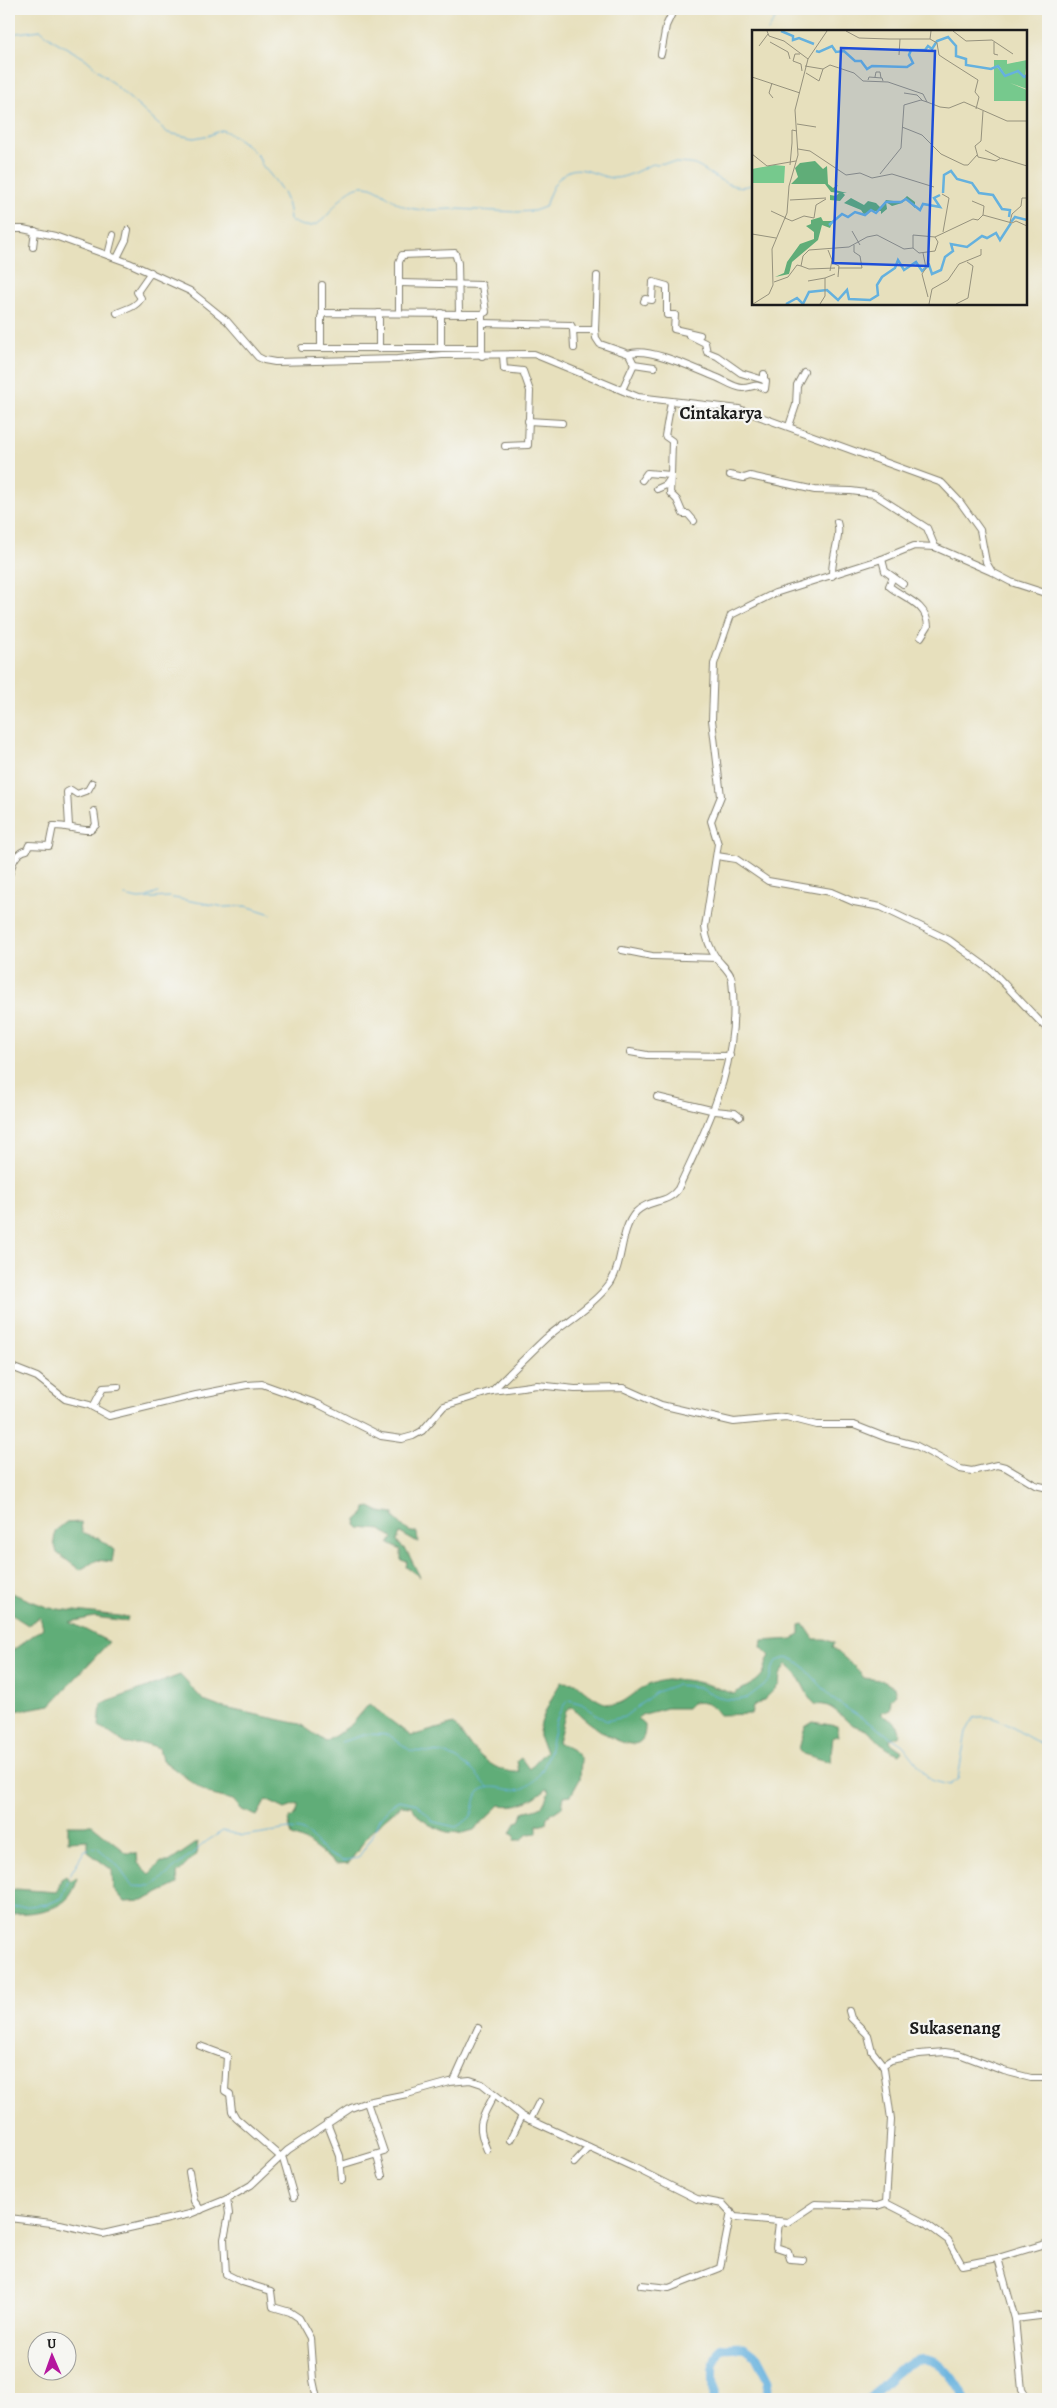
<svg xmlns="http://www.w3.org/2000/svg" width="1057" height="2408" font-family="Alegreya,serif">
  <rect width="100%" height="100%" fill="#f6f6f2"/>
  <filter id="ink" filterUnits="userSpaceOnUse"><feTurbulence type="fractalNoise" baseFrequency=".02" numOctaves="2"/><feDisplacementMap in="SourceGraphic" scale="10" xChannelSelector="R" yChannelSelector="G"/><feConvolveMatrix kernelMatrix="1 2 1 2 8 2 1 2 1" color-interpolation-filters="sRGB"/></filter>
  <filter id="wash" filterUnits="userSpaceOnUse"><feTurbulence type="fractalNoise" baseFrequency=".0096" numOctaves="4" result="noise"/><feDisplacementMap in="SourceGraphic" scale="20" xChannelSelector="R" yChannelSelector="G"/><feGaussianBlur stdDeviation="1.12" result="paint"/><feColorMatrix in="noise" values="0 0 0 0 0 0 0 0 0 0 0 0 0 0 0 0 0 1.4 0 .05"/><feComposite in="paint" operator="in"/></filter>
  <g filter="url(#wash)">
    <rect width="100%" height="100%" fill="#e7e0bd"/>
    <g fill="#60ad78" stroke="#3e644a">
      <path d="M370,1507L380,1512L394,1514V1518C402,1522 405,1534 417,1532L418,1542L414,1541L400,1533L397,1540L399,1544L407,1551L420,1577L406,1567L407,1562L401,1560V1550L389,1544L393,1538C390,1534 385,1534 381,1530L359,1528L356,1525L357,1520L365,1513L366,1508Z"/>
      <polygon points="81,1522 82,1532 100,1539 114,1550 112,1562 97,1560 80,1570 57,1553 54,1542 55,1531 65,1523"/>
      <polygon points="9,1592 49,1608 128,1617 127,1621 94,1617 70,1622 109,1642 51,1705 9,1712 9,1653 43,1628 40,1617 28,1625 9,1613"/>
      <path d="M804,1624L814,1639H825L834,1643L832,1647L855,1667L864,1678L881,1680L894,1687L896,1694L891,1699L890,1709L882,1712V1715C890,1720 901,1724 900,1735L890,1739L891,1743L902,1751L900,1754C881,1748 882,1742 869,1732C864,1728 856,1727 851,1724C840,1716 831,1702 816,1705C804,1695 803,1677 787,1664L780,1675L779,1685L764,1700L753,1707L751,1714L719,1715C711,1704 705,1701 692,1703L687,1708H667L641,1715L638,1719L645,1725C647,1771 584,1721 572,1707L566,1711L558,1742L574,1751L581,1759L580,1779L571,1795L564,1796L562,1807L547,1817L546,1823L537,1825V1833L528,1834L521,1840H514L515,1835L511,1833L516,1822L520,1821L523,1812C530,1809 542,1810 545,1801C547,1796 546,1795 550,1791L547,1788C533,1800 519,1808 500,1805L474,1830L463,1833L447,1832L430,1825L420,1818L411,1806L401,1805L371,1831L349,1863L336,1864L307,1842L292,1836L288,1820L296,1814L299,1804L285,1809L266,1800L257,1816L242,1810L233,1800L208,1794L162,1760L159,1748L147,1744H126L99,1726L101,1704L180,1675L204,1701L220,1707L300,1724L326,1742L352,1724L369,1704L411,1736L454,1724C469,1745 490,1774 519,1772L517,1761L521,1758L529,1769L546,1751C544,1747 541,1741 539,1737C537,1724 554,1693 561,1682L576,1683C627,1730 621,1686 666,1680C689,1677 713,1686 734,1694C742,1688 756,1684 762,1675C766,1670 765,1662 770,1656L761,1647L762,1641L792,1639L800,1635V1625Z"/>
      <polygon points="813,1722 837,1726 839,1736 833,1737 830,1762 803,1754 799,1749 805,1727"/>
      <polygon points="68,1825 92,1825 127,1853 137,1853 138,1863 149,1874 161,1862 169,1862 198,1842 196,1855 177,1874 178,1884 143,1901 125,1902 113,1888 112,1870 88,1852 88,1840 68,1841"/>
      <path d="M66,1876L70,1881L77,1877C73,1912 36,1913 9,1914V1893L15,1889L57,1892L61,1879Z"/>
    </g>
    <g fill="none" stroke-linecap="round" stroke-linejoin="round">
      <g stroke="#65b1de" stroke-width="1">
        <polyline points="768,31 781,9"/>
        <path d="M9,34L41,30L53,40L86,59L168,133L194,138L210,135L222,130C235,135 248,145 257,155C260,158 260,162 262,165C277,183 289,195 290,220C328,244 331,191 361,186C377,184 391,202 406,207C421,212 440,209 456,209C476,210 497,211 517,212L534,211L545,207C549,194 554,179 567,172C582,163 600,179 616,178C627,177 638,171 648,166C654,162 690,162 697,166C713,174 733,194 753,184"/>
        <polyline points="125,896 138,899 168,897 225,907 246,906 271,914"/>
        <polyline points="147,897 158,893"/>
        <polyline points="341,1742 367,1734 389,1735 411,1751 444,1753 457,1759 472,1770 488,1787"/>
        <path d="M9,1908L48,1904L62,1898L72,1871L85,1850L97,1847L117,1865L132,1886L152,1887L207,1841L223,1831L243,1836L289,1829L300,1830L307,1833L326,1853L343,1861L358,1858L372,1837L379,1819L392,1804L399,1800L417,1804L434,1822L456,1827C461,1824 467,1821 471,1816C476,1807 473,1793 483,1789C503,1781 517,1803 538,1776C555,1756 550,1714 569,1700L582,1704L606,1721L624,1717L656,1692L676,1685L698,1687L723,1699L737,1700L747,1698L769,1681L772,1670L777,1661L786,1658L795,1660L803,1666L834,1700L903,1745L930,1780L949,1785L958,1779L966,1732L974,1718C1001,1710 1023,1741 1048,1745"/>
      </g>
      <g stroke="#65b1de" stroke-width="9">
        <path d="M714,2399C715,2379 709,2367 721,2348L744,2347L757,2357L769,2380L766,2399"/>
        <path d="M869,2399C907,2360 931,2334 965,2399"/>
        <polyline points="1043,2399 1048,2396"/>
      </g>
    </g>
  </g>
  <g filter="url(#ink)">
    <g fill="none" stroke-linecap="round" stroke-linejoin="round">
      <defs>
        <g id="street">
          <polyline points="661,54 666,26 674,9"/>
          <polyline points="9,229 23,229 55,236 129,263 190,291 227,321 258,357 264,360 275,362 397,359 442,355 534,354 638,397 739,409 942,483 960,502 980,530 986,562 992,572 1011,582 1048,594"/>
          <polyline points="33,247 35,231"/>
          <polyline points="108,255 113,235"/>
          <polyline points="117,258 126,240 128,230"/>
          <polyline points="400,283 482,285 486,312 482,314"/>
          <polyline points="644,301 645,299 652,300 653,282 667,286 667,315 675,315 674,329 700,335"/>
          <polyline points="399,312 399,262 402,255 455,253 458,263 459,313"/>
          <path d="M117,313C125,309 137,307 141,298L137,292L151,272"/>
          <polyline points="441,313 441,348"/>
          <polyline points="322,315 322,285"/>
          <polyline points="482,323 571,325 573,329 574,348"/>
          <polyline points="573,330 595,330 596,338 600,344 629,354 634,364"/>
          <polyline points="595,330 597,276"/>
          <polyline points="689,335 705,343 707,352 717,356 741,373 764,380 764,374"/>
          <polyline points="302,348 482,348"/>
          <polyline points="321,348 321,317 324,313 471,314 482,314 482,356"/>
          <polyline points="379,349 379,313"/>
          <path d="M629,354C646,345 700,371 718,378C725,381 735,388 743,388C752,388 757,382 765,389L766,381L764,380"/>
          <polyline points="503,355 504,369 523,371 530,391 528,445 505,446"/>
          <polyline points="622,390 634,364 654,367"/>
          <polyline points="528,421 562,423"/>
          <polyline points="789,426 796,405 797,385 804,372"/>
          <polyline points="671,475 670,493 677,500 683,514 688,514 694,521"/>
          <polyline points="730,475 744,478 750,476 815,490 851,491 874,494 927,528 935,547"/>
          <polyline points="642,480 647,473 671,475 672,441 665,436 671,402"/>
          <polyline points="657,489 666,485 670,479"/>
          <polyline points="882,559 885,571 903,584"/>
          <path d="M832,576C831,557 842,536 837,522"/>
          <path d="M893,577L889,586C903,598 927,603 928,626L921,637"/>
          <polyline points="69,826 67,792 71,790 77,794 88,790 92,783"/>
          <polyline points="717,856 736,859 768,881 831,892 854,902 881,907 949,940 992,971 1048,1030"/>
          <path d="M9,875C12,865 15,852 27,850L29,845L49,846L53,826C66,825 78,831 91,830L96,825L94,811"/>
          <polyline points="622,950 652,956 717,958"/>
          <polyline points="630,1052 647,1055 730,1056"/>
          <polyline points="657,1097 715,1111 735,1113 740,1117"/>
          <polyline points="9,1366 37,1377 65,1399 89,1405 109,1416 196,1395 247,1385 262,1384 318,1404 381,1436 402,1439 413,1436 422,1431 444,1406 492,1391 537,1385 575,1389 623,1388 661,1405 734,1422 786,1417 817,1425 854,1425 887,1438 915,1445 960,1469 972,1471 997,1465 1005,1467 1035,1485 1048,1488"/>
          <path d="M492,1391C510,1373 528,1355 546,1338C567,1320 594,1305 610,1283C624,1262 619,1231 636,1212C649,1199 668,1204 678,1189C711,1118 741,1061 732,980C731,972 722,965 717,959C710,949 706,939 705,927L718,844L711,821L721,796L712,720L714,664L731,615L775,593L882,559L914,546L935,547L992,572"/>
          <polyline points="93,1407 103,1388 118,1387"/>
          <polyline points="849,2011 851,2018 868,2035 872,2051 883,2065"/>
          <polyline points="200,2046 227,2056 225,2091 230,2094 232,2111 236,2118 283,2159 294,2197"/>
          <polyline points="454,2081 478,2028"/>
          <polyline points="530,2120 539,2102"/>
          <polyline points="327,2123 340,2156 342,2180"/>
          <polyline points="510,2140 522,2116"/>
          <path d="M487,2150C475,2123 482,2119 494,2095"/>
          <polyline points="377,2156 382,2176"/>
          <polyline points="574,2163 589,2147"/>
          <polyline points="341,2165 384,2152 367,2102"/>
          <polyline points="189,2172 194,2201 201,2210"/>
          <polyline points="227,2199 229,2214 224,2239 226,2274 242,2282 271,2291 273,2307 290,2312 299,2318 310,2338 313,2380 317,2399"/>
          <polyline points="886,2203 925,2223 948,2240 962,2265 998,2258 1048,2243"/>
          <polyline points="9,2218 60,2224 103,2234 190,2214 227,2199 251,2185 288,2150 351,2108 367,2102 407,2094 450,2082 470,2080 482,2084 522,2116 635,2168 697,2199 723,2204 735,2217 788,2222 815,2204 877,2206 886,2203 891,2119 884,2069 883,2065 891,2060 919,2054 945,2052 959,2054 1004,2071 1031,2078 1048,2078"/>
          <polyline points="779,2223 776,2247 788,2251 790,2259 803,2260"/>
          <polyline points="998,2258 1015,2319 1022,2390 1028,2399"/>
          <polyline points="641,2285 669,2288 720,2268 731,2212"/>
          <polyline points="1015,2319 1048,2315"/>
        </g>
      </defs>
      <use href="#street" stroke="#827e6c" stroke-width="8"/>
      <use href="#street" stroke="#fff" stroke-width="6"/>
    </g>
  </g>
  <g text-anchor="middle" dominant-baseline="central" stroke-width="4.5" stroke-linejoin="round" paint-order="stroke">
    <g font-size="18" font-weight="bold" fill="#1c1c1c" stroke="#f6f6f2">
      <text x="721" y="413">Cintakarya</text>
      <text x="955" y="2028">Sukasenang</text>
    </g>
  </g>
  <g transform="translate(752 30)">
    <rect width="275" height="275" fill="#e7e0bd"/>
    <path d="M242,30H255V34L275,30L273,46L266,41L253,45L248,37L246,35L244,36L253,46L266,42L271,47L275,46V59L258,53L275,60V71H242ZM22,135L33,136L32,153H0V139Z" fill="#76c98d"/>
    <path d="M63,131L71,139L75,136L76,154L81,158L86,155L83,160L95,163H91L93,165L88,171L78,170V165L84,166L87,163L79,162L73,154H39L46,147L43,138L48,133ZM155,166L163,172V178L154,169L150,173L140,176L134,172L135,179L129,184V181H119L113,186L109,180L92,173L99,168L112,175L116,171L124,173L129,178L134,170L149,172ZM69,187L71,191H81L78,198L70,195L66,210L40,232L37,244L23,247L32,243L35,232L48,214L62,209V202L54,196L59,194V190Z" fill="#60ad78"/>
    <path fill="none" stroke="#65b1de" stroke-width="2.5" d="M29,1L41,6V10L47,8L62,14M64,21L67,22L80,16L84,22L92,21L103,31H109L115,39L120,36L155,37L161,33L157,25L159,20H173L176,16L180,19L185,11L196,7L204,16V26L214,29V35L239,39L246,36L253,46L266,41L272,47L275,45M191,163L192,145L199,141L205,149L220,153L227,163L241,165L250,179L258,180L257,187M259,192L263,187L275,190M77,195L90,184L96,187L103,182L113,185L119,180L124,183L134,172H149L154,169L168,180L171,174L188,177L182,168L188,165M34,274L45,268L51,274L57,262L75,260L86,270L95,260L97,269L118,270L126,265L125,255L130,247L143,238L146,230L152,240L164,232L170,241L177,235L180,244L189,240L193,227L201,221L199,214L215,217L230,206L235,208L244,203L248,210L259,193"/>
    <path fill="none" stroke="#96927d" stroke-width="1" d="M15,1L17,6L32,11L56,29M94,1L107,8L137,9H178L179,1M201,1L214,11L240,10L261,24M178,9L185,13L187,25L193,29L226,50L223,62L227,67L224,79M18,12L36,22L38,29M242,12V24L246,25M7,16L16,4M48,24H43L41,31L49,34L50,41M147,25L148,9M53,36L71,39L78,35L102,43L111,51L136,52L171,64L175,72L188,77L197,78L212,72L255,91H275M54,43L67,51L71,39M0,47L48,63M123,47L124,42H128L129,48M116,50L117,47L130,48L131,51M20,53L17,63L21,68M152,63L165,65L170,70M231,81L229,111L223,116L226,127L244,131L249,128L275,136M45,94L64,97M150,97L170,105L189,124L212,135H216L225,125M40,113V100L45,101M46,119L58,121L94,145L108,143L120,148L140,144L182,157M233,120L248,128M0,124L15,136L44,131M38,135L40,113M128,144L149,118L152,75L169,70L175,72M190,164L197,168L191,202M38,170L74,168M220,171L232,176L231,185M19,181L34,188M33,188L40,191L52,186L62,188L64,175L74,169M258,192L260,184L269,176L270,168H275M100,201L108,215M0,204L24,208M161,218L167,223L183,221L186,212L183,207M76,220L80,230L78,241M171,223L174,238L170,244L176,267M79,232L87,236L86,247M49,236L57,239L83,238M86,238H110L108,226L102,222V215M56,251L73,248M22,252L36,247L45,235L49,236L51,226L57,220L97,217L115,207L125,205L152,219L161,218V205L183,207L221,189L226,190L231,185L260,193L264,191L275,196M1,274L17,264L21,255L20,219L35,183L37,156L46,125L43,80L56,29L75,1M68,274L73,266V248L83,244M177,274L180,259L196,250L207,234L229,225V219M204,274L216,268L221,236L215,232"/>
    <path fill="#1d4ed8" fill-opacity="0.15" stroke="#1d4ed8" stroke-width="2.5" d="M89,18L183,21L176,236L81,233Z"/>
    <rect width="275" height="275" fill="none" stroke="#1c1c1c" stroke-width="2.5"/>
  </g>
  <rect width="1057" height="2408" fill="none" stroke="#f6f6f2" stroke-width="30"/>
  <g transform="translate(52 2356) rotate(358)"><circle r="24" fill="#f6f6f2" stroke="#9f9f9c"/>
  <path d="M0-4L9 19L0 12L-9 19Z" fill="#b5179e"/>
  <text y="-8" font-size="14" font-weight="bold" text-anchor="middle" fill="#1c1c1c">U</text>
  </g>
</svg>
